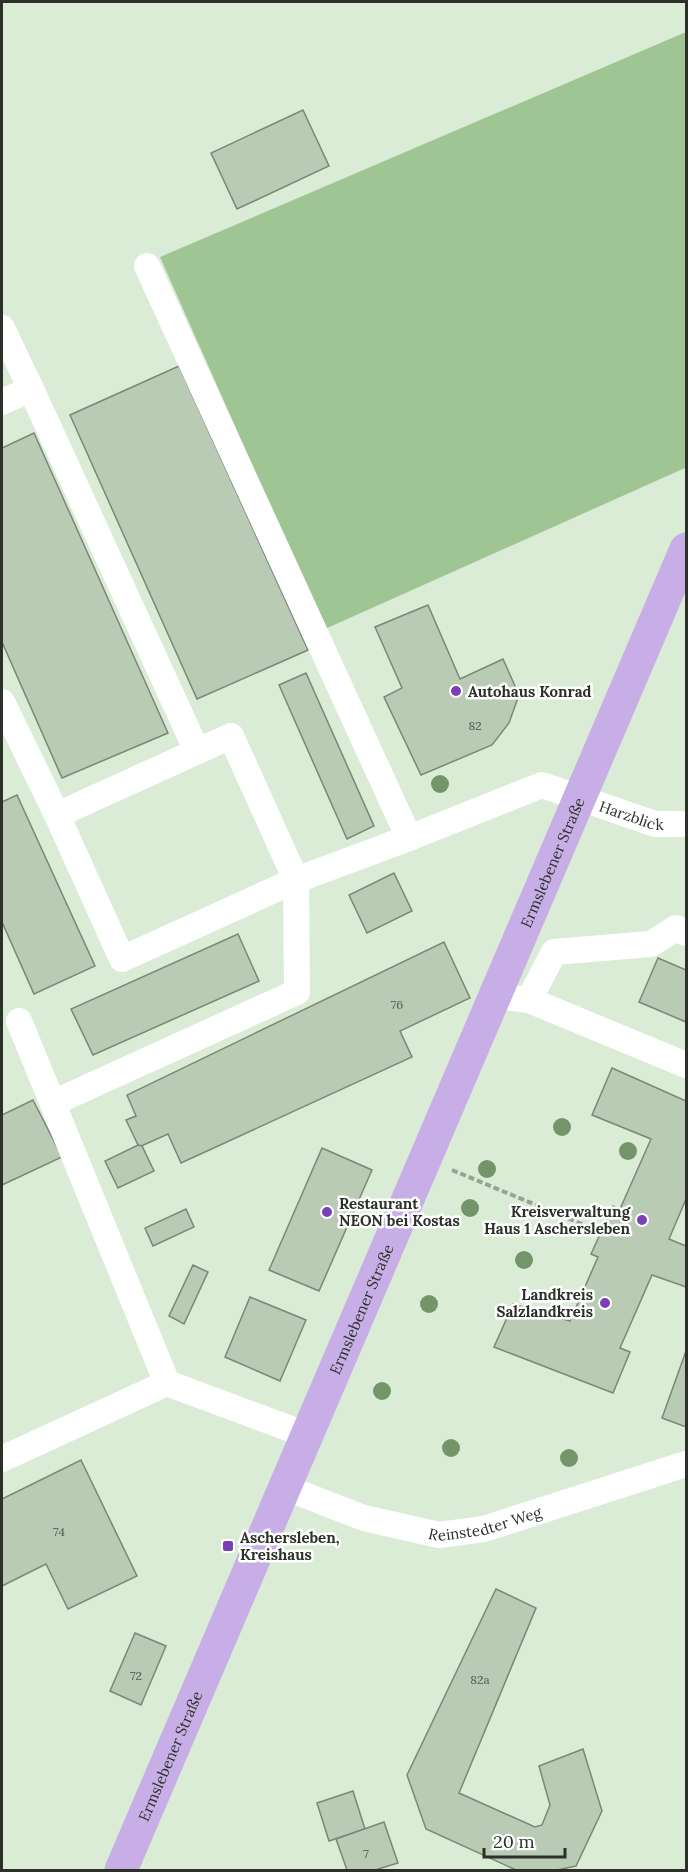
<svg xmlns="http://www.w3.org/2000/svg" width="688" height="1872" font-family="Lora,serif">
  <rect width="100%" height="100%" fill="#dbecd6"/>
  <polygon fill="#9ec593" points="686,32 685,468 325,629 160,257"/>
  <g fill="#b9cab5" stroke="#798875" stroke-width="1.5">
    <polygon points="303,110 329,166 237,209 211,153"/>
    <polygon points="179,366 308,650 197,699 70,415"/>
    <polygon points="34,433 168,733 62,778 2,642 2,448"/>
    <polygon points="428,605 460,679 503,659 519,695 509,723 492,745 421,775 384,697 402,688 375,627"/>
    <polygon points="306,673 374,826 347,839 279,685"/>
    <polygon points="17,795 95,966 34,994 2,922 2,802"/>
    <polygon points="394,873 412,911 367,933 349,895"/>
    <polygon points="238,934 259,981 93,1055 71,1009"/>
    <polygon points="444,942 470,998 400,1031 412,1057 181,1163 168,1134 139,1147 126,1120 136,1116 127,1095"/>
    <polygon points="658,958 686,970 686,1022 639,1002"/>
    <polygon points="612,1068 686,1101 686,1199 669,1239 686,1246 686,1287 652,1275 620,1348 630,1352 613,1393 494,1347 513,1304 570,1321 598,1257 591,1254 613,1206 620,1209 651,1139 592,1115"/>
    <polygon points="33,1100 62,1157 2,1185 2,1115"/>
    <polygon points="138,1145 142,1146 154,1171 118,1188 105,1161"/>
    <polygon points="322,1148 372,1170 319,1291 269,1270"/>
    <polygon points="186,1209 194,1227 153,1246 145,1228"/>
    <polygon points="193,1265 208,1272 184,1324 169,1316"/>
    <polygon points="250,1297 306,1320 280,1381 225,1357"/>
    <polygon points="686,1351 686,1427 662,1418"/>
    <polygon points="81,1460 137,1576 68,1609 46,1564 2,1586 2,1499"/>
    <polygon points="496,1589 536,1608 459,1793 535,1827 542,1825 550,1805 539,1766 583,1749 602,1811 576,1866 557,1870 516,1870 426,1829 407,1775"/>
    <polygon points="135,1633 166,1646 141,1705 110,1691"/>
    <polygon points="353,1791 365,1829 329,1841 317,1803"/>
    <polygon points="384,1822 398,1863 375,1870 347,1870 336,1839"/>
  </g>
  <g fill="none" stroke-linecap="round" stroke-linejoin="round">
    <polyline stroke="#97a493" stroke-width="4" stroke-dasharray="6 3" stroke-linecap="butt" points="452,1170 601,1232"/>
    <g stroke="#fff" stroke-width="26">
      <path id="s1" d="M147,266L409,838L542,785L655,824H686"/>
      <polyline points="2,328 31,389"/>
      <polyline points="2,402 31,389 197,751"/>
      <polyline points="2,702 57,815"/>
      <polygon points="231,736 296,880 122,959 57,815"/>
      <polyline points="495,996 529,1000 686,1065"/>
      <polyline points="529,1000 554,952 651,944 676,928 686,933"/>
      <polyline points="19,1021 167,1383"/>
      <polyline points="53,1103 297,992 296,880 409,838"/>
      <polyline points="2,1459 167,1383 307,1435"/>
      <path id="s2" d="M284,1487L364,1518L439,1535L484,1529L686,1464"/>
    </g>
    <path stroke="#c7aee6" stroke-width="33" id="s3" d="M121,1870L686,549"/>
  </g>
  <g fill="#749569">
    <circle cx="440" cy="784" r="9"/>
    <circle cx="562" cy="1127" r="9"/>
    <circle cx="628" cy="1151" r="9"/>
    <circle cx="487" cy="1169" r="9"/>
    <circle cx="470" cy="1208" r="9"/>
    <circle cx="524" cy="1260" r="9"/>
    <circle cx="429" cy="1304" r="9"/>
    <circle cx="382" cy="1391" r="9"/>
    <circle cx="451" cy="1448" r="9"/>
    <circle cx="569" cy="1458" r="9"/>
  </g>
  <g fill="#7b40b6" stroke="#fff" stroke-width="2">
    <circle cx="456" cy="691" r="6"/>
    <circle cx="327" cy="1212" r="6"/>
    <circle cx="642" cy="1220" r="6"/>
    <circle cx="605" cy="1303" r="6"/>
    <rect x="222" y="1540" width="12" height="12" rx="3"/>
  </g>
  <g text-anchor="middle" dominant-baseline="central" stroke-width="5" stroke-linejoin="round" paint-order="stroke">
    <g font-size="12" fill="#4e574c">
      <text x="475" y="725">82</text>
      <text x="397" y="1004">76</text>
      <text x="59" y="1531">74</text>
      <text x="136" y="1675">72</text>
      <text x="480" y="1679">82a</text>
      <text x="366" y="1853">7</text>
    </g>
    <g font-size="15" font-weight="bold" fill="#2b3129" stroke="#fff" text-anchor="start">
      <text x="468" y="691">Autohaus Konrad</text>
      <text x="339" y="1203">Restaurant<tspan x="339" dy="17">NEON bei Kostas</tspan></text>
      <text x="630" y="1211" text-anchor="end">Kreisverwaltung<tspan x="630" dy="17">Haus 1 Aschersleben</tspan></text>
      <text x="593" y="1294" text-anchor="end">Landkreis<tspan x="593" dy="17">Salzlandkreis</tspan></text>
      <text x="240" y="1537">Aschersleben,<tspan x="240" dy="17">Kreishaus</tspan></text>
    </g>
    <g font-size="15" fill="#2b3129" stroke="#fff">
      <text stroke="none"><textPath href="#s1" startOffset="867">Harzblick</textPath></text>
      <text stroke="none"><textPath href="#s3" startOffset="1096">Ermslebener Straße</textPath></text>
      <text stroke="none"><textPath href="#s3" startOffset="610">Ermslebener Straße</textPath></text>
      <text stroke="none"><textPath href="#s2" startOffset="210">Reinstedter Weg</textPath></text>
      <text stroke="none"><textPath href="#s3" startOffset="124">Ermslebener Straße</textPath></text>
    </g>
  </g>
  <rect width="688" height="1872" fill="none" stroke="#2b3129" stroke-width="6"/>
  <path d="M484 1848v9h81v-9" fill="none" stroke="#2b3129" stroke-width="3"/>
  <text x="493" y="1848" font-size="18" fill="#2b3129" stroke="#ffffff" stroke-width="4.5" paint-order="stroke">20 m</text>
</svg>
